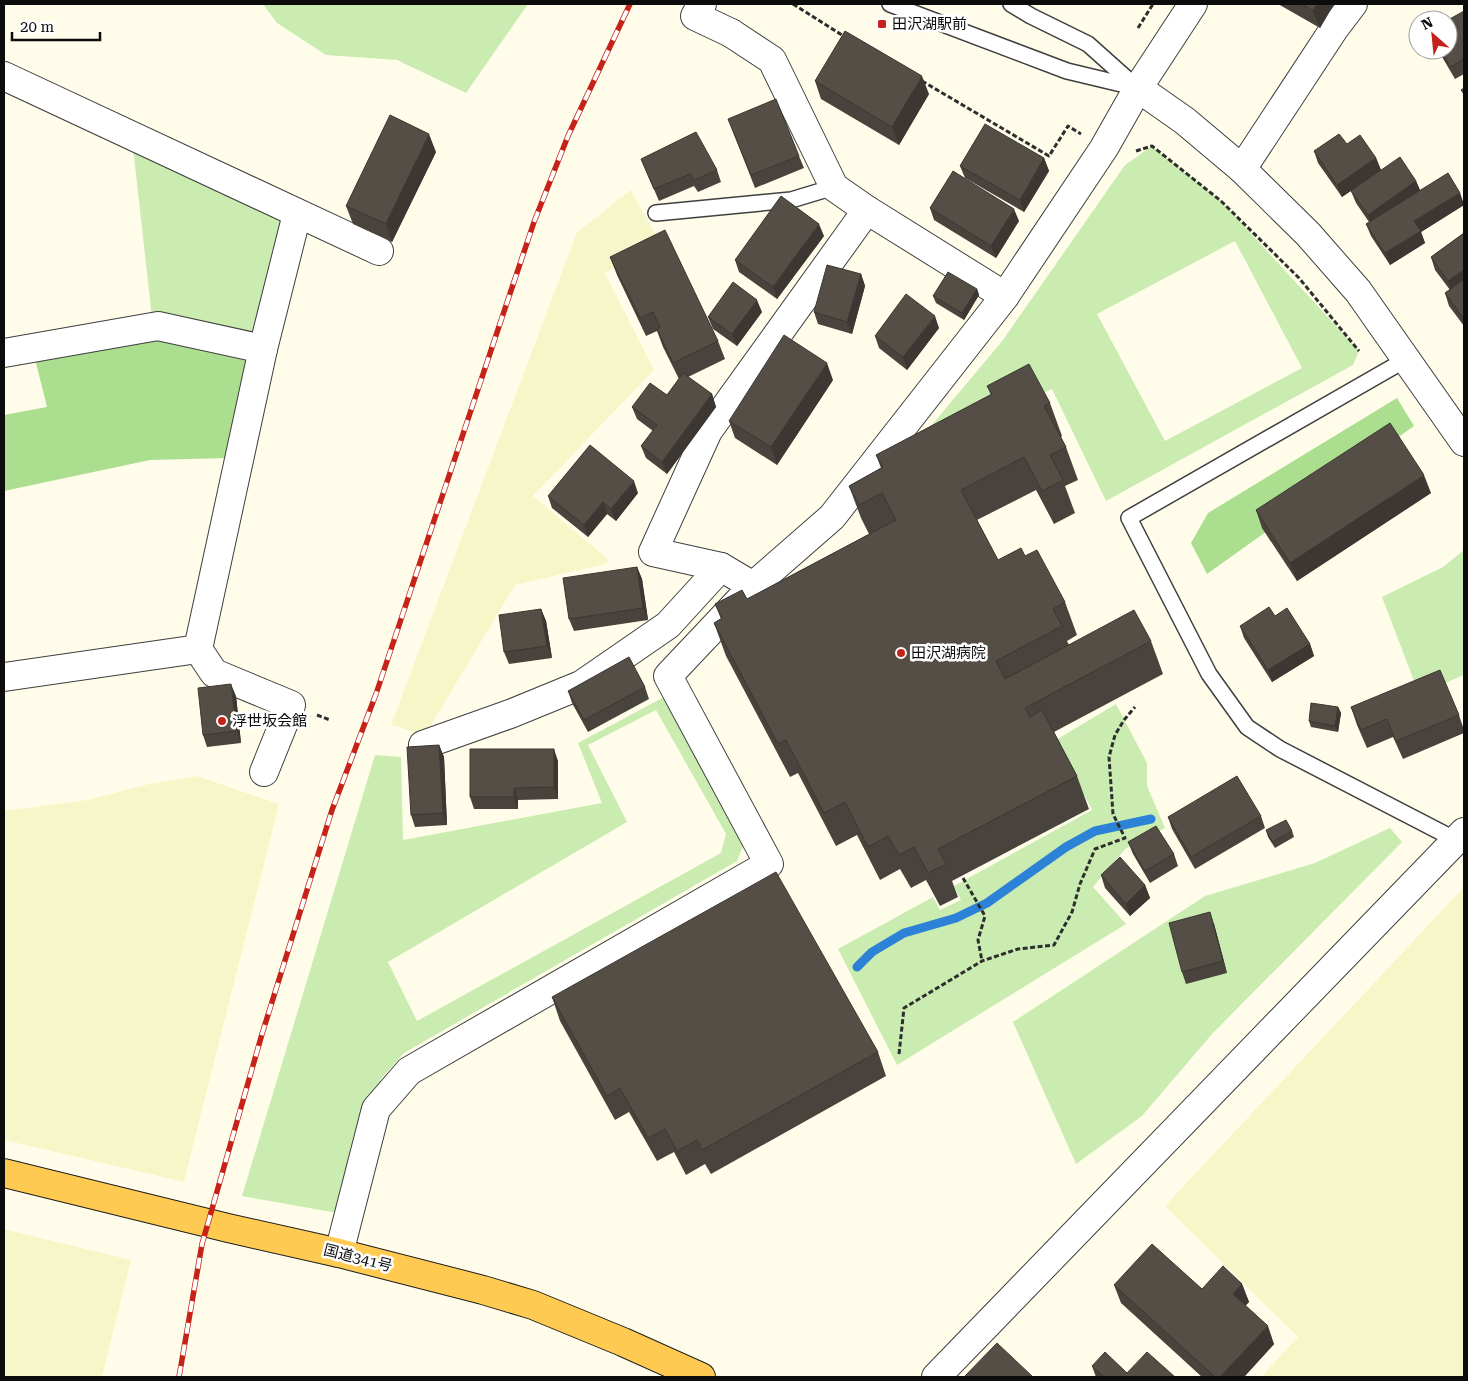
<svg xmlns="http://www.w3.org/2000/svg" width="1468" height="1381" font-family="'Roboto Serif','Noto Sans JP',serif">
  <rect width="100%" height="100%" fill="#fffdea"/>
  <g fill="#f6f7c8">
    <polygon points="631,190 661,245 605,273 654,370 533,496 609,560 605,564 515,585 425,735 391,725 577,232"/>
    <polygon points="197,776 279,804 184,1182 4,1140 4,811 87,800 149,784"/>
    <polygon points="1464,887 1464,1377 1261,1377 1298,1337 1165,1206"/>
    <polygon points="4,1229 131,1260 102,1377 4,1377"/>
  </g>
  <g fill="#caecb1" fill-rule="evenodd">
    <polygon points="263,4 528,4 466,93 397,60 326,55 277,23"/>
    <path d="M1152,146L1221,201L1359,351L1353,365L1106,501L1052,389L900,463L1003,340L1125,165ZM1235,241L1302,368L1165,441L1097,314Z"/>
    <polygon points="133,148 288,218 255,338 152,318"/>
    <polygon points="1464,550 1464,675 1419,694 1382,597 1443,567"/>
    <path d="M664,697L745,841L737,861L404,1053L381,1079L349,1215L242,1196L375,755L401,757L403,840L602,803L578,743ZM656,710L726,834L721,853L417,1021L388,962L627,822L588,745Z"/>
    <polygon points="1116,704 1147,763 1147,786 1165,828 1125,849 1093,887 1126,924 897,1065 838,949 933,897 940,910 961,900 954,886 1092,810 1056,740"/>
    <polygon points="1390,828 1402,842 1212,1034 1142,1116 1076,1164 1013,1022 1205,896 1315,863"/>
  </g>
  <g fill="#abde8f">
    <polygon points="159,334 251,356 228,458 150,460 4,491 4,415 47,407 35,359"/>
    <polygon points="1397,398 1414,426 1207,574 1191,543 1208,513"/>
  </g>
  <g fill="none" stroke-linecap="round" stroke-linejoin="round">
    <polyline stroke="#2c82d7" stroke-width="9" points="857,967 872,952 904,933 956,918 987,903 1066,847 1095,831 1151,819"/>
    <defs>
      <g id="service">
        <polyline points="890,4 1067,71 1138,88"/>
        <polyline points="1011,4 1031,16 1088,44 1135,86"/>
        <polyline points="656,213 791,200 834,187"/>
        <polyline points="1405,360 1129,518 1209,674 1247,727 1280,749 1456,840"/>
      </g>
      <g id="minor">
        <polyline points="702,4 695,16 731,33"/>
        <polyline points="4,76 379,251"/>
        <polyline points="1242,169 1334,29 1353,4"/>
        <polyline points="4,353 158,326 263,349"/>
        <polyline points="753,586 721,567 653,552 708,431 867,210"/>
        <polyline points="4,677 198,649"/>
        <polyline points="423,745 510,714 581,685 668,625 721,567"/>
        <polyline points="264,772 291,705 214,673 198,649 263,349 297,214"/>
        <polyline points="339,1253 376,1109 409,1071 769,864 668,676 753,586 832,517 1005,296 1104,148 1138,88"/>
      </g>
      <g id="tertiary">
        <polyline points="1193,4 1138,88 1185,121 1242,169 1308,234 1358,291 1464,442"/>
        <polyline points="731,33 772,60 834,187 867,210 1005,296"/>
        <polyline points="936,1377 1464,832"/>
      </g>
      <polyline id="trunk" points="4,1173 228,1228 339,1253 483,1290 533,1305 623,1342 701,1377"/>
    </defs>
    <use href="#service" stroke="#3f3f3f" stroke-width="18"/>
    <use href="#minor" stroke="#3f3f3f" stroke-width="30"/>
    <use href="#tertiary" stroke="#3f3f3f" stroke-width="30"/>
    <use href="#trunk" stroke="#1d1d1d" stroke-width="30"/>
    <g stroke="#2e2e2e" stroke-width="3" stroke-dasharray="5 2.5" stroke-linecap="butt">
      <polyline points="793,4 845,37"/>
      <polyline points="1138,28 1153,4"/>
      <polyline points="922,81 1049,156 1068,126 1081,134"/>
      <polyline points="1136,151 1152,146 1221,201 1299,278 1359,351"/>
      <polyline points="317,715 330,720"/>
      <polyline points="963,878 985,916 978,940 982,961"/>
      <polyline points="899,1054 904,1008 982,961 1018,949 1054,945 1072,912 1080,884 1095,849 1125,838 1113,814 1109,757 1115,735 1124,720 1135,707"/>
    </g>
    <use href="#service" stroke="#fff" stroke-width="15"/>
    <use href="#minor" stroke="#fff" stroke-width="28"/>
    <use href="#tertiary" stroke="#fff" stroke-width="28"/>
    <use href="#trunk" stroke="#ffca51" stroke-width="28"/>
    <defs>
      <polyline id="rail" points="179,1377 202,1244 262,1034 332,810 376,694 534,222 568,136 630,4"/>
    </defs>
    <use href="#rail" stroke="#c5231a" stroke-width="5.5"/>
    <use href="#rail" stroke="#fff" stroke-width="4" stroke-dasharray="11" stroke-linecap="butt"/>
  </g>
  <g fill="#49433d">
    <polygon points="1278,4 1334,4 1320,28"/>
    <polygon points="1464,11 1464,74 1455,79 1438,50 1448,50"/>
    <polygon points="815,81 929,94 899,145 821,99"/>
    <polygon points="728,119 799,156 804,168 755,188"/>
    <polygon points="1347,144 1376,158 1381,170 1342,197 1318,163 1314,151"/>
    <polygon points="436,152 392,242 353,224 346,206"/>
    <polygon points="1044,158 1049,171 1024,212 965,178 960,166"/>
    <polygon points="641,159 717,170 721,182 698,192 694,186 659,201"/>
    <polygon points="1416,181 1420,190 1460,193 1464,205 1421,232 1425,243 1390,265 1371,236 1366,224 1369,222 1356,203 1351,191"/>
    <polygon points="930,208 1019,221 996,258 934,220"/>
    <polygon points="1464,233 1464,326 1449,306 1445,293 1450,290 1435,270 1431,257"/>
    <polygon points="824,236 777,299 739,272 735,260"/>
    <polygon points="610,257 718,341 725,359 688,377 712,394 716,407 667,474 646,458 641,446 653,431 637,419 632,407 667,395 679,379 663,347 657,331 646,336 617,275"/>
    <polygon points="861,274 865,286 852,334 818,324 814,312"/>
    <polygon points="977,289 979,295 964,320 936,303 933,296"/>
    <polygon points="762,312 737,346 713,329 708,317"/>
    <polygon points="939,328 907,370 879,348 875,336"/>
    <polygon points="833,380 777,465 735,438 729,421"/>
    <polygon points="987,386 1050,403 1062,436 1061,437 1066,447 1078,480 1065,486 1075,513 1054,524 1036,490 977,520 998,560 1025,556 1065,602 1077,635 1067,641 1069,645 1151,641 1163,674 1054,732 1077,776 1089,809 952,881 958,897 940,906 926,880 911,888 900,869 880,880 857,835 836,846 798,773 790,777 726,656 714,623 721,619 715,604 747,599 869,534 861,518 849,486 881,468 876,455 991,395"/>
    <polygon points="638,493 616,521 607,514 588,537 552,508 548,496"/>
    <polygon points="1431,493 1297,581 1262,528 1256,510"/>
    <polygon points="637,567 642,579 648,620 574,631 569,619"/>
    <polygon points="541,609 546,621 552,658 509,664 504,652"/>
    <polygon points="1240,626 1310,644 1314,656 1272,682 1244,638"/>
    <polygon points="645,687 649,699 588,732 572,703 568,691"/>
    <polygon points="236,696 241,743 207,747 203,735"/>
    <polygon points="1338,707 1341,713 1338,732 1311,727 1309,721"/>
    <polygon points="1351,707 1459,715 1464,730 1464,733 1403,759 1393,737 1367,748 1357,725"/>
    <polygon points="439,745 444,757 447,825 415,827 411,815"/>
    <polygon points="558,761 558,799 518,800 518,809 474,809 470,797"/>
    <polygon points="1261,816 1265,828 1195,869 1172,829 1168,817"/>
    <polygon points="1266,830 1292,831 1294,837 1275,848 1268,837"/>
    <polygon points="1128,842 1174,854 1178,866 1150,883 1133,854"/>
    <polygon points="1101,875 1145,885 1150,898 1130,916 1105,888"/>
    <polygon points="1214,924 1227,973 1186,984 1182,972"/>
    <polygon points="552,997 878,1052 886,1076 711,1174 705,1164 686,1175 674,1152 657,1161 629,1112 615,1120 560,1021"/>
    <polygon points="1242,1284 1249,1302 1245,1306 1274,1344 1244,1377 1202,1377 1121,1303 1114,1285 1202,1289"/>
    <polygon points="1092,1366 1127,1373 1175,1377 1096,1377"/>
  </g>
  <g fill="#3c3732">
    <polygon points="1317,4 1334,4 1320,28 1313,11"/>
    <polygon points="922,76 929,94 899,145 892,127"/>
    <polygon points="429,134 436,152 392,242 386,224"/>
    <polygon points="1044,158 1049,171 1024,212 1020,200"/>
    <polygon points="1376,158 1381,170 1342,197 1337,185"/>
    <polygon points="1416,181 1421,193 1372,227 1368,215"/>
    <polygon points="1460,193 1464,205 1421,232 1425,243 1390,265 1385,253 1414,221"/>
    <polygon points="1014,209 1019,221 996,258 991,246"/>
    <polygon points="819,224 824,236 777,299 773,287"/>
    <polygon points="1464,270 1464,285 1452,294 1448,281"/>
    <polygon points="861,274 865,286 852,334 847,322"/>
    <polygon points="977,289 979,295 964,320 962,313"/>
    <polygon points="757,300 762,312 737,346 732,334"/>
    <polygon points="935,316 939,328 907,370 903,357"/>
    <polygon points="827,363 833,380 777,465 771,447"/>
    <polygon points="712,394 716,407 667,474 662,462"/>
    <polygon points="1424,475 1431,493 1297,581 1290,563"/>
    <polygon points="634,481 638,493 616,521 611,509"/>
    <polygon points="603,502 607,514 588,537 584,525"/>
    <polygon points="637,567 642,579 648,620 643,608"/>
    <polygon points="541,609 546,621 552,658 547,646"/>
    <polygon points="1310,644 1314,656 1272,682 1268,670"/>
    <polygon points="231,684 236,696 241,743 237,731"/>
    <polygon points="1338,707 1341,713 1338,732 1335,726"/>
    <polygon points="439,745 444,757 447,825 443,813"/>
    <polygon points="554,749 558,761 558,799 554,787"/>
    <polygon points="514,788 518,800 518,809 514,797"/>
    <polygon points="1145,885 1150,898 1130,916 1126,904"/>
    <polygon points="1210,912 1214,924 1227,973 1223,961"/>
    <polygon points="1242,1284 1249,1302 1239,1312 1233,1294"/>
    <polygon points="1268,1326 1274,1344 1244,1377 1220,1377"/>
  </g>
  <g fill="#554e47" stroke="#3c3732">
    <polygon points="1302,4 1317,4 1313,11"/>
    <polygon points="1464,11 1464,59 1450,67 1441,50 1448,50 1448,20"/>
    <polygon points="845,31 922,76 892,127 815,81"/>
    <polygon points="1464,88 1464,94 1461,90"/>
    <polygon points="776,99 799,156 751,175 728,119"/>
    <polygon points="390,115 429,134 386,224 346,206"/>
    <polygon points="985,124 1044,158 1020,200 960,166"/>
    <polygon points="696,132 717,170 694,180 690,174 654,189 641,159"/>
    <polygon points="1339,134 1347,144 1360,135 1376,158 1337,185 1314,151"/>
    <polygon points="1400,157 1416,181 1368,215 1351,191"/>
    <polygon points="953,171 1014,209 991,246 930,208"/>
    <polygon points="1448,173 1460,193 1414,221 1421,231 1385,253 1366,224"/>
    <polygon points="781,196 819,224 773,287 735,260"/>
    <polygon points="665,230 718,341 673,363 657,329 660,327 653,312 640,318 610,257"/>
    <polygon points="1464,233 1464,270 1448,281 1431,257"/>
    <polygon points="827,265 861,274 847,322 814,312"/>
    <polygon points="948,272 977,289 962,313 933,296"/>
    <polygon points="1464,279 1464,319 1445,293"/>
    <polygon points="733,282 757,300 732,334 708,317"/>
    <polygon points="906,294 935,316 903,357 875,336"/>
    <polygon points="784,335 827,363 771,447 729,421"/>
    <polygon points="1029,364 1050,403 1044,406 1066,447 1050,455 1063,480 1042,491 1024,457 961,490 998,560 1021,548 1025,556 1037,550 1065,602 1053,609 1062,626 996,661 1005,679 1134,610 1151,641 1025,708 1030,717 1042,710 1077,776 938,849 946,864 928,873 914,847 899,855 888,836 868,847 845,802 824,813 786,740 778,744 714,623 722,618 715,604 742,590 747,599 896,520 882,493 859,505 849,486 883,467 876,455 992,394 987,386"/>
    <polygon points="683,373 712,394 662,462 641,446 657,425 632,407 650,383 667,395"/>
    <polygon points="1390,423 1424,475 1290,563 1256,510"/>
    <polygon points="590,445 634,481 611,509 603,502 584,525 548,496"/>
    <polygon points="637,567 643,608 569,619 563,578"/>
    <polygon points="1269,607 1275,616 1287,608 1310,644 1268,670 1240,626"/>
    <polygon points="541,609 547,646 504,652 499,615"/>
    <polygon points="629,657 645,687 584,720 568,691"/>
    <polygon points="1440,670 1459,715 1396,741 1387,719 1361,730 1351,707"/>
    <polygon points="231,684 237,731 203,735 198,688"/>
    <polygon points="1311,703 1338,707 1335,726 1309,721"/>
    <polygon points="439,745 443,813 411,815 407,747"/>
    <polygon points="470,749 554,749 554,787 514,788 514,797 470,797"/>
    <polygon points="1237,776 1261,816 1191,857 1168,817"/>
    <polygon points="1286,820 1292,831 1272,842 1266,830"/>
    <polygon points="1156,826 1174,854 1145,871 1128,842"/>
    <polygon points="1120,857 1145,885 1126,904 1101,875"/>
    <polygon points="776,872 878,1052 702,1150 697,1140 677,1151 665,1129 648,1138 620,1088 607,1096 552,997"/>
    <polygon points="1210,912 1223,961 1182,972 1169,923"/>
    <polygon points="1152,1244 1202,1289 1223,1266 1242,1284 1233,1294 1268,1326 1220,1377 1215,1377 1114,1285"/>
    <polygon points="997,1343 1033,1377 964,1377"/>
    <polygon points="1105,1352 1127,1373 1147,1352 1175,1377 1104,1377 1092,1366"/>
  </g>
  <g fill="#c5231a" stroke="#fff" stroke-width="2">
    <rect x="877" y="19" width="10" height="10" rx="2.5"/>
    <circle cx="901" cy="653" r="5"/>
    <circle cx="222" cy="721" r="5"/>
  </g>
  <g text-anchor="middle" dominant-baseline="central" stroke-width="5" stroke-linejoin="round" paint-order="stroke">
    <g font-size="15" fill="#0c0c0c" stroke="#fff" text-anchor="start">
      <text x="892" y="24">田沢湖駅前</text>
      <text x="911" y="653">田沢湖病院</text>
      <text x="232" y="721">浮世坂会館</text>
    </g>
    <g font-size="15" fill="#0c0c0c" stroke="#fff">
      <text transform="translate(358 1258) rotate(14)">国道341号</text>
    </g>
  </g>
  <rect width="1468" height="1381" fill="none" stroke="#0c0c0c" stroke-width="10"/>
  <g transform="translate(1433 35) rotate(333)"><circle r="24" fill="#ffffff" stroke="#9e9e9e"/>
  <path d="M0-4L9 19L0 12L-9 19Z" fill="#c5231a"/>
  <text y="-8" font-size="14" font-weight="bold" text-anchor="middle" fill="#0c0c0c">N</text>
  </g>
  <path d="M12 32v8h88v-8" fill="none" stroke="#0c0c0c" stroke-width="2.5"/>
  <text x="20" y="32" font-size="15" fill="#0c0c0c" stroke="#ffffff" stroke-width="4" paint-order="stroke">20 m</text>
</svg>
